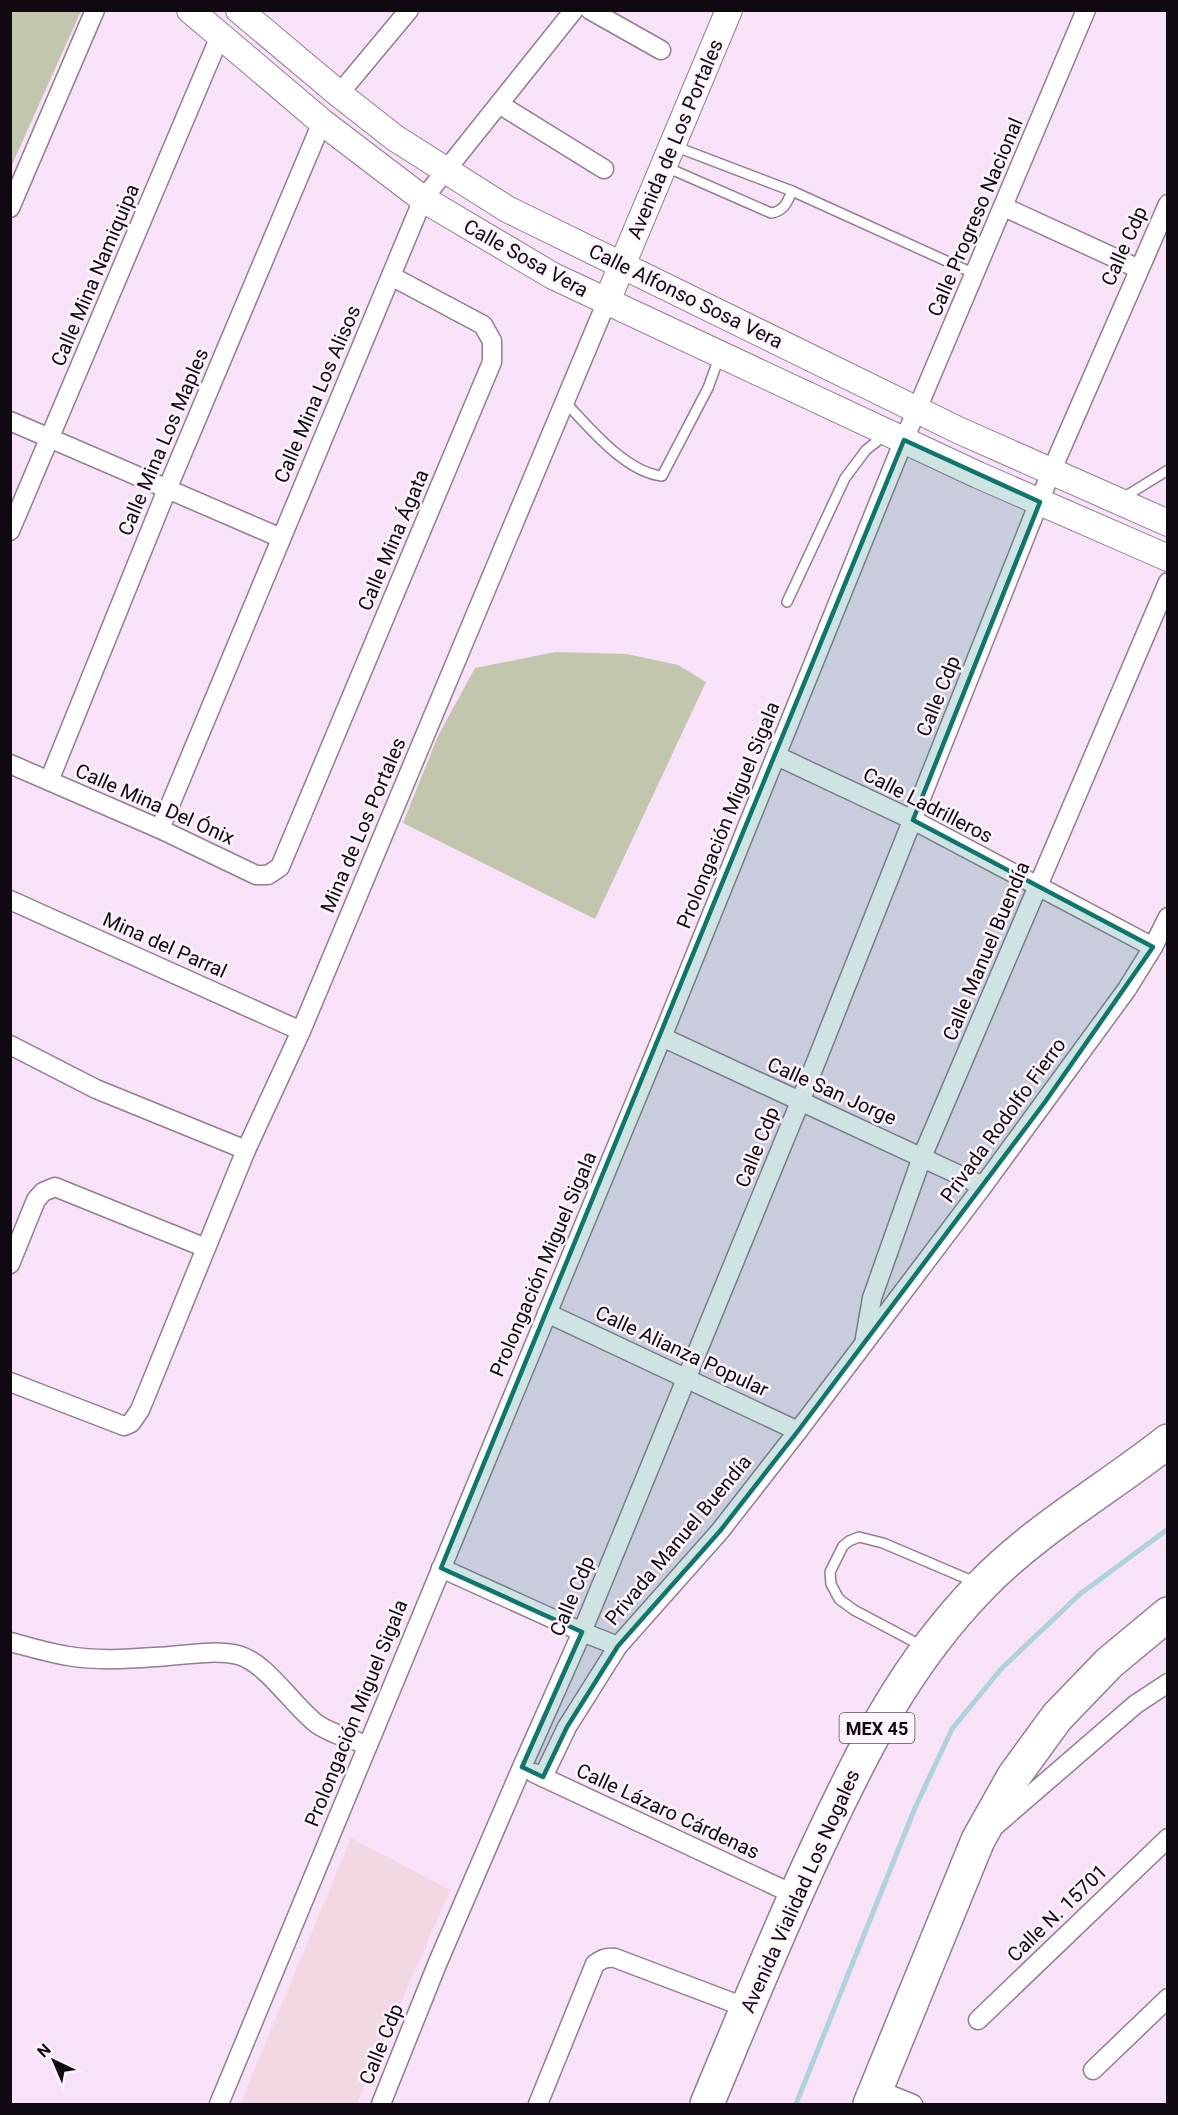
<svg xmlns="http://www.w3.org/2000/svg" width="1178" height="2115" font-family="Roboto,sans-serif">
  <rect width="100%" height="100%" fill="#f8e2f8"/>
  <polygon fill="#f1d8e3" points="351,1838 450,1890 357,2104 240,2104"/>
  <g fill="#c1c6ac">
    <polygon points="11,10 81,11 11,167 10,11"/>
    <polygon points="555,652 627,654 678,665 706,682 595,919 403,823 438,736 475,668"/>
  </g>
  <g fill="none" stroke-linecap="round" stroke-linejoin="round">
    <polyline stroke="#aed3dd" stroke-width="5" points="796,2104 915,1808 952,1729 1001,1669 1080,1594 1168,1529"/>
    <defs>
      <g id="lane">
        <polyline points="674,146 792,191 975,274"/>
        <path d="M666,167L771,213C784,211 787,203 792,191"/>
        <path d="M565,402C589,427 625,472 662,476L708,388L720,355"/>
        <polyline points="1121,499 1168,470"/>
        <polyline points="787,602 845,478 866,450 885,435"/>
        <polyline points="922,1646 854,1610 839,1599 831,1584 830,1572 843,1546 849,1541 859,1537 883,1543 977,1583"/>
      </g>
      <g id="street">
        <polyline points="590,10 661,50"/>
        <polyline points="339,94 409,10"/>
        <polyline points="499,104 604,169"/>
        <polyline points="1004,207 1139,269"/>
        <polyline points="10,208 95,10"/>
        <polyline points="10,421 281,538"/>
        <polyline points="10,531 220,36"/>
        <polyline points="777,756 913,820 1153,947"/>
        <polyline points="10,764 160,829 256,875 268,875 280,867 492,362 492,341 483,325 391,276"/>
        <polyline points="49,781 168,487 322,122"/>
        <polyline points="160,829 423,199 574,10"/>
        <polyline points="10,900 301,1031"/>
        <polyline points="662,1037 983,1186"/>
        <polyline points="10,1045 96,1089 246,1150 301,1031 607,301"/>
        <polyline points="10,1264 36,1200 43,1192 55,1187 206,1248"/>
        <polyline points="547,1313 798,1431"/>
        <polyline points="865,1338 872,1298 922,1157 1168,582"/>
        <polyline points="10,1382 124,1426 131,1423 140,1410 246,1150"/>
        <polyline points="441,1568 582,1632 618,1646"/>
        <path d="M10,1642C30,1647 49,1653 68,1656C97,1661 127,1659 155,1657C182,1656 212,1649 238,1655C266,1662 293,1706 317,1724C332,1734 350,1739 368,1745"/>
        <polyline points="534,1773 795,1895"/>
        <polyline points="543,1777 567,1727 618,1646 720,1531 798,1431 983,1186 1127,989 1153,947 1168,917"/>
        <polyline points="996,1825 1136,1704 1168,1683"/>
        <polyline points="978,2020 1168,1838"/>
        <polyline points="1093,2070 1168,1998"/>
        <polyline points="876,2089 913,2104"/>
        <polyline points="219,2104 662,1037 904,440 1086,10"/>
        <polyline points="381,2104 438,1962 522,1767 582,1632 800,1102 1051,472 1168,204"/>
        <path d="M538,2104L595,1964C602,1959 606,1957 615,1958L747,2008"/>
      </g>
      <g id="secondary">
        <polyline points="190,10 322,122 423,199 553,276 978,475 1168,558"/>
        <polyline points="239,10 339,94 395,138 507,209 958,430 1168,523"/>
        <polyline points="607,301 729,10"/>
      </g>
      <g id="highway">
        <path d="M707,2104C743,2018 778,1931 818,1846C864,1748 905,1664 981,1586C1036,1529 1106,1490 1168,1441"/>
        <polyline points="870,2104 978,1840 1014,1776 1057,1717 1109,1663 1168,1614"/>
      </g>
    </defs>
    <use href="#lane" stroke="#927d92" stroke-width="12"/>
    <use href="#street" stroke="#927d92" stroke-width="21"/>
    <use href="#secondary" stroke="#927d92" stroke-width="28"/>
    <use href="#highway" stroke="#927d92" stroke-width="36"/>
    <use href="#lane" stroke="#fff" stroke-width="9"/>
    <use href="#street" stroke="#fff" stroke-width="18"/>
    <use href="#secondary" stroke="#fff" stroke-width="26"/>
    <use href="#highway" stroke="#fff" stroke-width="33"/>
  </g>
  <path fill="#0f766e" fill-opacity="0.2" stroke="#0f766e" stroke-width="4.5" stroke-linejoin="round" d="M904,440L1040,502L913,820L1153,947L1045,1102L798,1431L720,1531L618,1646L567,1727L543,1777L522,1767L582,1632L441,1568Z"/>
  <g text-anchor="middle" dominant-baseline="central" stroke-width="5" stroke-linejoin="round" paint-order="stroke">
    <rect fill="#fdf4fd" stroke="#575058" stroke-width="1.5" x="839.5" y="1713" width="75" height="30" rx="4.5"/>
    <g font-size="18" font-weight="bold" fill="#100911">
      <text x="877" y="1728">MEX 45</text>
    </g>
    <g font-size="20" fill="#100911" stroke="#fdf4fd">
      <text transform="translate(675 139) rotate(-67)">Avenida de Los Portales</text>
      <text transform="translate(975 217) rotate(-67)">Calle Progreso Nacional</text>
      <text transform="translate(1124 246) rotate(-66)">Calle Cdp</text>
      <text transform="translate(526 258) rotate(29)">Calle Sosa Vera</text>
      <text transform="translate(95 275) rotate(-67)">Calle Mina Namiquipa</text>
      <text transform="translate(686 296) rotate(26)">Calle Alfonso Sosa Vera</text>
      <text transform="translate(317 394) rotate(-67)">Calle Mina Los Alisos</text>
      <text transform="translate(163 442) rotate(-67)">Calle Mina Los Maples</text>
      <text transform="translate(393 540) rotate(-67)">Calle Mina Ágata</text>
      <text transform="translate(938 696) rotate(-68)">Calle Cdp</text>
      <text transform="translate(155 804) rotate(24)">Calle Mina Del Ónix</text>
      <text transform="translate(928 805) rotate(27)">Calle Ladrilleros</text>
      <text transform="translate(728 815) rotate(-68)">Prolongación Miguel Sigala</text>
      <text transform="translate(363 825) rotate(-67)">Mina de Los Portales</text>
      <text transform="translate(165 945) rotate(24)">Mina del Parral</text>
      <text transform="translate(986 951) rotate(-67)">Calle Manuel Buendía</text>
      <text transform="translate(832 1091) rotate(24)">Calle San Jorge</text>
      <text transform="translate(1003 1120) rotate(-54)">Privada Rodolfo Fierro</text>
      <text transform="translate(757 1147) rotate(-68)">Calle Cdp</text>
      <text transform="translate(543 1264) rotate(-67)">Prolongación Miguel Sigala</text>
      <text transform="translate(682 1351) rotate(25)">Calle Alianza Popular</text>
      <text transform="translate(678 1540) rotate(-50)">Privada Manuel Buendía</text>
      <text transform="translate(572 1596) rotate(-67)">Calle Cdp</text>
      <text transform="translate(356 1713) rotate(-68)">Prolongación Miguel Sigala</text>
      <text transform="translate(668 1811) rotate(25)">Calle Lázaro Cárdenas</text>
      <text transform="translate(800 1891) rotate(-66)">Avenida Vialidad Los Nogales</text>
      <text transform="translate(1057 1913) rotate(-44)">Calle N. 15701</text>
      <text transform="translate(381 2044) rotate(-68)">Calle Cdp</text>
    </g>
  </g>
  <rect width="1178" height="2115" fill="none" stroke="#100911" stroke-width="24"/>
  <g transform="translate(54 2061) rotate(316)" stroke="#fdf4fd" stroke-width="4.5" paint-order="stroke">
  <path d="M0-4.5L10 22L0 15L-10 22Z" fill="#100911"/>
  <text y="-9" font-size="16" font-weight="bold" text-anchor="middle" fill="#100911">N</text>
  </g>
</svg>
